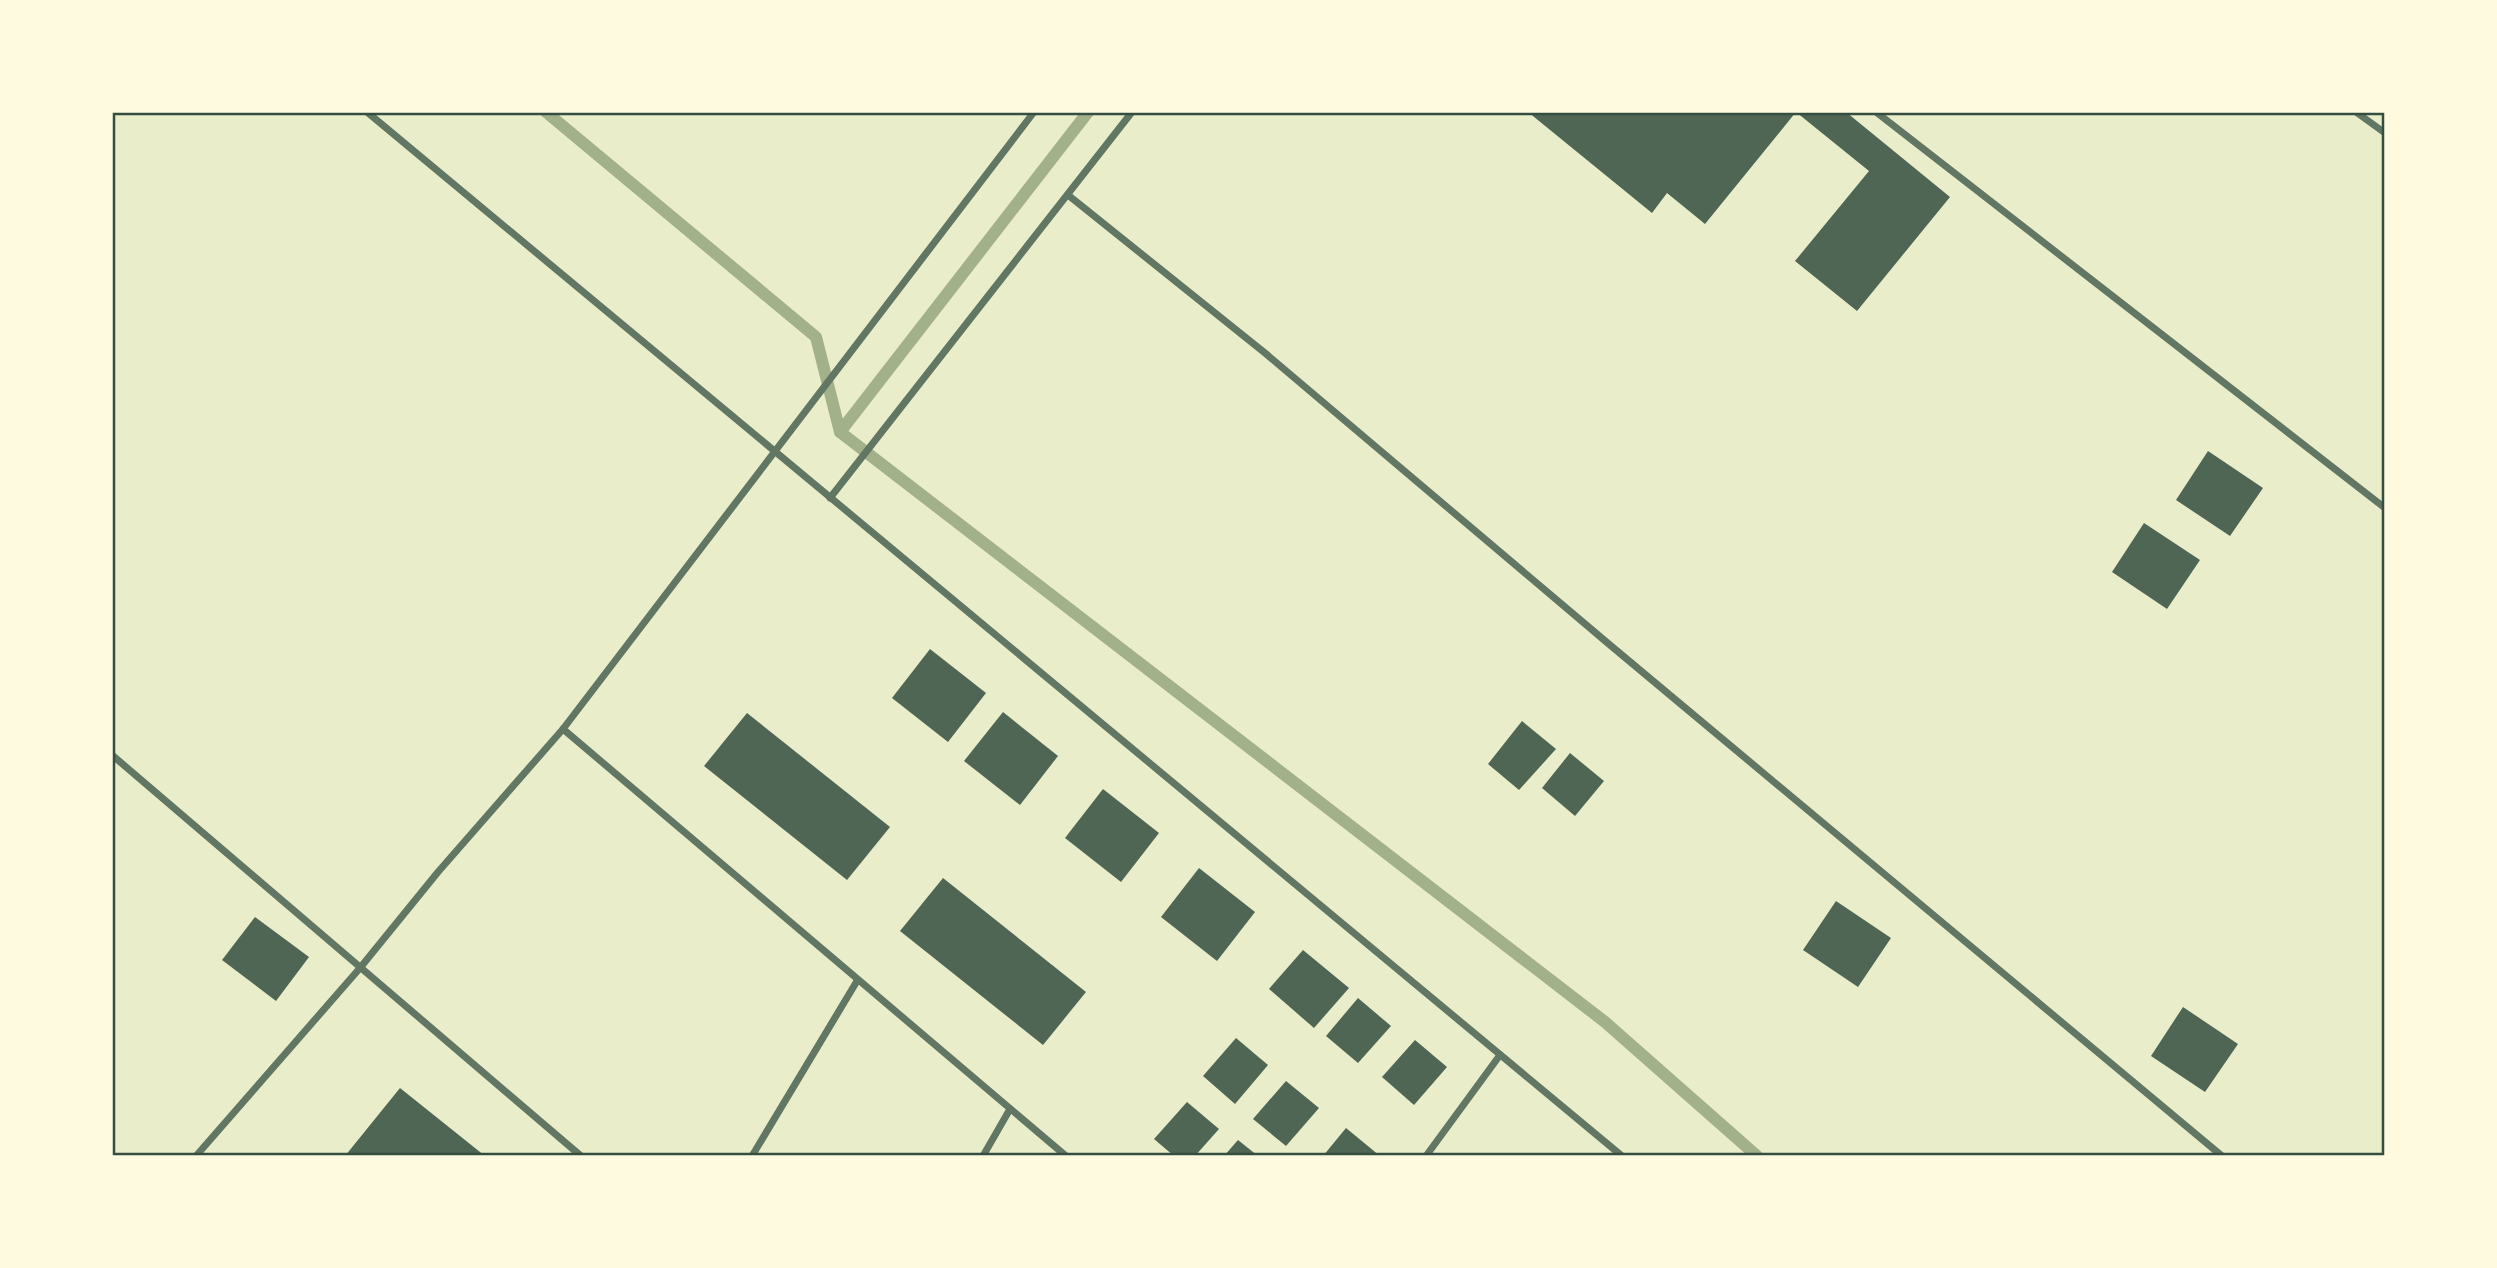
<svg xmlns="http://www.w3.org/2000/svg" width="2497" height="1268" font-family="Lato,sans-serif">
  <rect width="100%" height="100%" fill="#e9edc9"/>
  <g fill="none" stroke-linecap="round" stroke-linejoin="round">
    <g stroke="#a3b18a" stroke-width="12">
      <polyline points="546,112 816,337 840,432 1605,1022 1757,1156"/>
      <polyline points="840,432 1088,112"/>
    </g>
  </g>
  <g fill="#4f6655">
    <polygon points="1528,112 1846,112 1950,197 1857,311 1795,261 1869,171 1796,112 1705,224 1667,193 1652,213"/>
    <polygon points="2208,451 2263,488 2230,536 2176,500"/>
    <polygon points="2144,523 2200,560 2167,609 2112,572"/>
    <polygon points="930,649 986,693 948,742 892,698"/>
    <polygon points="1003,712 1058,756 1020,805 964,761"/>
    <polygon points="747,713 890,827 847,880 704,766"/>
    <polygon points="1522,721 1556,749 1519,790 1488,764"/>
    <polygon points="1570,753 1604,781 1575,816 1542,788"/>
    <polygon points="1103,789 1159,833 1121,882 1065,838"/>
    <polygon points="1199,868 1255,912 1217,961 1161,917"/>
    <polygon points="943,878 1086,992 1043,1045 900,931"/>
    <polygon points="1836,901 1891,938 1858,987 1803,950"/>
    <polygon points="255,917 309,957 276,1001 222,960"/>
    <polygon points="1303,950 1349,988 1314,1028 1269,989"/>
    <polygon points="1358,998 1391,1026 1358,1063 1326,1036"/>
    <polygon points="2183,1007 2238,1044 2205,1092 2151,1056"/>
    <polygon points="1236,1038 1268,1065 1235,1104 1203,1076"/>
    <polygon points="1415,1040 1447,1067 1414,1105 1382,1077"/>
    <polygon points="1286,1081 1319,1108 1286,1146 1253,1119"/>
    <polygon points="400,1088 485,1156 345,1156"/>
    <polygon points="1187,1102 1219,1129 1195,1156 1174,1156 1154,1139"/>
    <polygon points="1346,1128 1380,1156 1323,1156"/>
    <polygon points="1238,1140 1258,1156 1224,1156"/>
  </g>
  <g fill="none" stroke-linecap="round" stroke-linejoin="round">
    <g stroke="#617663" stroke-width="7">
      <polyline points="367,112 1622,1156"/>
      <polyline points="1876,112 2385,508"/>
      <polyline points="2356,112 2385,133"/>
      <polyline points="1068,195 1265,353 1610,645 2222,1156"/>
      <polyline points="830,498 1132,112"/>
      <polyline points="563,729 1066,1156"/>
      <polyline points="112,755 581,1156"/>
      <polyline points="196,1156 360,968 438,872 563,729 1034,112"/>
      <polyline points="752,1156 857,981"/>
      <polyline points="983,1156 1010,1109"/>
      <polyline points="1426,1156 1500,1055"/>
    </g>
  </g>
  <rect width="2497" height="1268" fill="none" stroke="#fefae0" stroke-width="228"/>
  <rect x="114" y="114" width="2269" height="1040" fill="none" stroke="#344e41" stroke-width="2.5"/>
</svg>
